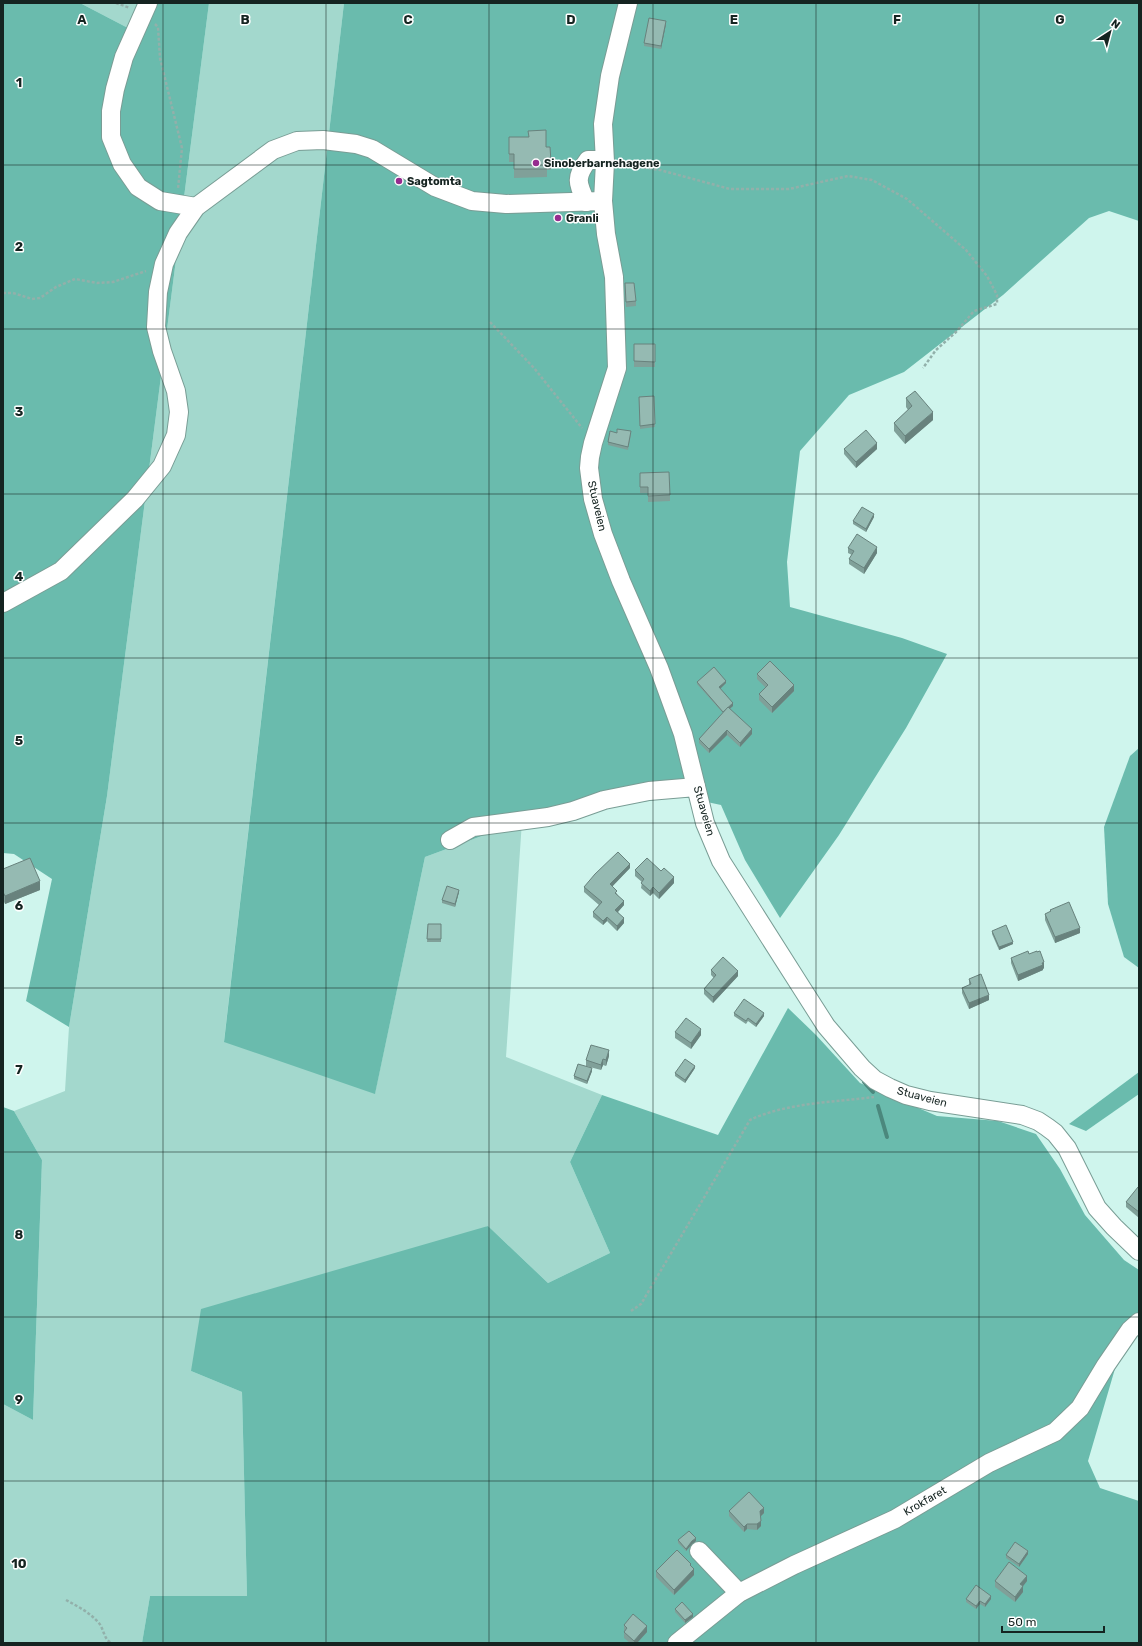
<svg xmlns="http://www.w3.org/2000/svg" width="1142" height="1646" font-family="Rubik,sans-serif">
  <rect width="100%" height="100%" fill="#cff5ed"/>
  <g fill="#a3d8cd">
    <polygon points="80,3 137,3 128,28"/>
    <polygon points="209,3 344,3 224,1041 375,1093 425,857 522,821 506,1057 602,1095 570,1162 610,1253 548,1283 488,1226 191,1371 242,1392 247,1596 150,1596 142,1643 3,1643 3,1404 33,1420 42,1160 14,1111 65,1091 69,1027 107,796"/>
  </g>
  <g fill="#6abbad">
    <polygon points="3,3 80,3 128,28 137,3 209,3 107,796 69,1027 26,1001 52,879 14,854 3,853"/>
    <polygon points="344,3 1139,3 1139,221 1109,211 1089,218 1003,295 904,372 849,395 800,451 787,562 790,607 902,638 947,654 906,728 839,835 780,918 745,860 721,805 679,796 522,821 425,857 375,1094 224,1042"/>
    <polygon points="1139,748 1139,968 1124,957 1108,904 1104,827 1130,756"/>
    <polygon points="788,1008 816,1035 860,1083 937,1116 998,1121 1036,1134 1060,1169 1085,1215 1124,1260 1139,1270 1139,1328 1119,1355 1088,1461 1100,1488 1139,1501 1139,1643 142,1643 150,1596 247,1596 242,1392 191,1371 201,1309 488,1226 548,1283 610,1253 570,1162 602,1095 718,1135"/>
    <polygon points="1139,1072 1139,1094 1086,1131 1069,1124"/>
    <polygon points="3,1107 14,1111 42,1160 33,1420 3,1404"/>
  </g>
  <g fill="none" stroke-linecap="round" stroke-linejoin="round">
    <g stroke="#4b887d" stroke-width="4">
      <polyline points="864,1082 873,1092"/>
      <polyline points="878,1106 887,1137"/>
    </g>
    <defs>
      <g id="minor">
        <polyline points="148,3 124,57 115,89 111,111 111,137 122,164 138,187 160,201 196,207"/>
        <polyline points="628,3 610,76 603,124 605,162 603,201 606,234 614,277 617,368 593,443 590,457 589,468 593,499 603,534 621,581 659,668 683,734 705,823 721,861 803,990 826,1026 862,1068 875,1080 890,1088 906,1095 930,1101 1022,1115 1038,1121 1047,1127 1055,1133 1067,1148 1097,1208 1114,1227 1139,1251"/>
        <path d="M586,202C577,183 575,177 588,160H598L605,162"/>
        <polyline points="3,603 61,571 135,499 162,466 176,435 179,412 176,391 162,351 156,327 158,292 164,264 178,233 196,207 273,150 297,141 323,140 356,144 372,149 435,187 472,201 506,204 603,201"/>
        <polyline points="450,840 473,827 548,817 573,811 604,800 649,791 696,787"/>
        <polyline points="699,1551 739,1593"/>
        <polyline points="677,1643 739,1593 794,1565 895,1519 989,1463 1055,1432 1080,1408 1106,1365 1130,1330 1139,1322"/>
      </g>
    </defs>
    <use href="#minor" stroke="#799d95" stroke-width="20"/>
    <g stroke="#92b0aa" stroke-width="2.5" stroke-dasharray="3 2" stroke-linecap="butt">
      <polyline points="116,3 130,8"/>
      <polyline points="155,24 158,27 160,58 182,148 178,189"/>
      <polyline points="619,164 660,170 730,189 789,189 848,176 872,180 907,199 966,250 987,276 997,295 997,304 974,311 956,332 936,350 923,368"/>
      <polyline points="3,293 13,293 32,299 40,298 56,287 75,279 97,283 113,282 146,271"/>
      <polyline points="490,322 534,368 582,428"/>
      <path d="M631,1311L641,1304L750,1120C785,1103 835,1102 874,1097"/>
      <path d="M66,1600C77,1606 89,1612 98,1622C104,1628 103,1638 111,1643"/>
    </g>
    <use href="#minor" stroke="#fff" stroke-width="18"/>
  </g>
  <g fill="#80a099">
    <polygon points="666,24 661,49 644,46 644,43"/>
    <polygon points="509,137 546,147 550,147 551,170 547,170 547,177 514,178 514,162 509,162"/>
    <polygon points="625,283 636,301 636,306 626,307"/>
    <rect x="634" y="344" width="21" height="23"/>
    <polygon points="654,396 655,427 640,429 639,397"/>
    <polygon points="906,398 933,420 905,444 894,431 894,423 908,410 906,407"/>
    <polygon points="631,434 628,450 608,445 608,442"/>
    <polygon points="844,449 877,449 856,468 844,454"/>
    <polygon points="640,473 670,495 670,501 648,502 648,493 640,493"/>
    <polygon points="874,517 866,532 853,524 853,521"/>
    <polygon points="848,548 877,553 864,574 849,564 849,559 852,555 848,553"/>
    <polygon points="757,674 794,691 772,713 759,700 759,694 766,688 757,679"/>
    <polygon points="697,682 726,683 720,689 733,706 730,709 752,734 740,747 727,735 709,753 699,743 699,739 723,713 697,684"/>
    <polygon points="630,868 612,886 624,905 618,912 624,923 617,931 607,921 603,925 593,917 593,912 599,905 584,892 584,887"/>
    <polygon points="3,869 40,890 5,904 3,900"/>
    <polygon points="635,870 674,883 659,899 653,893 650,896 641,888 642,882 635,876"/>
    <polygon points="459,892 455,907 442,903 442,900"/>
    <polygon points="1050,910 1080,933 1055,943 1045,920 1045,914 1050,912"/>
    <polygon points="428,924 441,924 441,942 427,942"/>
    <polygon points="992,931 1013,944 999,950 992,934"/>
    <polygon points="1029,954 1044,968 1043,969 1043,970 1018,981 1011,963 1011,958"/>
    <polygon points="711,970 738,976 713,1003 704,994 704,989 714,978 711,975"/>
    <polygon points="969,979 989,1000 969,1009 962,993 962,988 969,985"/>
    <polygon points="734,1013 764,1016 756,1027 748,1021 746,1024 734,1016"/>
    <polygon points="675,1032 701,1035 691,1049 675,1038"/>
    <polygon points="609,1056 606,1066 603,1065 601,1070 586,1066 586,1060"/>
    <polygon points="695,1068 685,1083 675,1076 675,1073"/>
    <polygon points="592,1071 587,1084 574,1079 574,1076"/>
    <polygon points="1139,1188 1139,1218 1126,1207 1126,1202"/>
    <polygon points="729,1511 764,1513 760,1517 761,1526 757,1530 747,1529 744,1532 729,1516"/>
    <polygon points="678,1540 696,1541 692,1544 686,1551 678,1543"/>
    <polygon points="1028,1554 1019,1567 1006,1558 1006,1555"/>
    <polygon points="691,1567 694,1575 674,1595 656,1577 656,1571"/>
    <polygon points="995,1581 1027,1581 1023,1586 1023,1592 1015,1602 995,1587"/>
    <polygon points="966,1599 991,1599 985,1607 980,1604 976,1609 966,1602"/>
    <polygon points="675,1609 693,1617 685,1623 675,1612"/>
    <polygon points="624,1625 647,1632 637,1643 630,1643 624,1638 624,1632 625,1631 624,1631"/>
  </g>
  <g fill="#68827d">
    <polygon points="666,21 666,24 661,49 661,46"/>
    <polygon points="933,412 933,420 905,444 905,436"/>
    <polygon points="877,443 877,449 856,468 856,462"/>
    <polygon points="874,514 874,517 866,532 866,529"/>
    <polygon points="877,547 877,553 864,574 864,568"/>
    <polygon points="726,681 726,683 719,690 719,687"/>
    <polygon points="794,685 794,691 772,713 772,707"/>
    <polygon points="733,703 733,706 723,714 723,712"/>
    <polygon points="752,729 752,734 740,747 740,743"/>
    <polygon points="727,730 727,735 709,753 709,749"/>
    <polygon points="630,864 630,868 610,889 610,884"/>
    <polygon points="674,877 674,883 659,899 659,893"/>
    <polygon points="40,881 40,890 5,904 5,896"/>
    <polygon points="653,887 653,893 650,896 650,891"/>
    <polygon points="459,890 459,892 455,907 455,904"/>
    <polygon points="624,901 624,905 615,915 615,910"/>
    <polygon points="607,917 607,921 603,925 603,921"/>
    <polygon points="624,918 624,923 617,931 617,926"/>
    <polygon points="1080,928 1080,933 1055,943 1055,937"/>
    <polygon points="1013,942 1013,944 999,950 999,947"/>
    <polygon points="1044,962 1044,968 1043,969 1043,970 1018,981 1018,975"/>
    <polygon points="738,971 738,976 713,1003 713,997"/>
    <polygon points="989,995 989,1000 969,1009 969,1003"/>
    <polygon points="764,1013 764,1016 756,1027 756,1024"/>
    <polygon points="701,1029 701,1035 691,1049 691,1043"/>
    <polygon points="609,1050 609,1056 606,1066 606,1060"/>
    <polygon points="603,1059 603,1065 601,1070 601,1065"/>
    <polygon points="695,1066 695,1068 685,1083 685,1080"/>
    <polygon points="592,1068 592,1071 587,1084 587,1081"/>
    <polygon points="764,1508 764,1513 760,1517 760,1511"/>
    <polygon points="761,1521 761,1526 757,1530 757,1524"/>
    <polygon points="747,1524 747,1529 744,1532 744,1527"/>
    <polygon points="696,1538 696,1541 692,1544 686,1551 686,1549 692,1541"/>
    <polygon points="1028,1551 1028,1554 1019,1567 1019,1564"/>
    <polygon points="694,1569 694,1575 674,1595 674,1590"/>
    <polygon points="1027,1576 1027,1581 1020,1590 1020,1584"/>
    <polygon points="1023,1586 1023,1592 1015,1602 1015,1597"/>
    <polygon points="991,1596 991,1599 985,1607 985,1604"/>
    <polygon points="980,1601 980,1604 976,1609 976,1606"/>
    <polygon points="693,1614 693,1617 685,1623 685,1620"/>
    <polygon points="647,1626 647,1632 637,1643 634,1643 634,1641"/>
  </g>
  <g fill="#95bab2" stroke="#68827d">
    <polygon points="649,18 666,21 661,46 644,43"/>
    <polygon points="546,130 546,147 550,147 551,162 547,162 547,169 514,169 514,154 509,154 509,137 529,137 528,131"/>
    <polygon points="625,283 634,283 636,301 626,302"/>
    <polygon points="634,344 655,344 655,362 634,361"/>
    <polygon points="915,391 933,412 905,436 894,423 912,406 906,398"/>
    <polygon points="654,396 655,424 640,426 639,397"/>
    <polygon points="617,429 631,431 628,447 608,442 610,431 617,433"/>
    <polygon points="866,430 877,443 856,462 844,449"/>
    <polygon points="669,472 670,495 648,496 648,487 640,487 640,473"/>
    <polygon points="862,507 874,514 866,529 853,521"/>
    <polygon points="857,534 877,547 864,568 849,559 854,551 848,548"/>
    <polygon points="770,661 794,685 772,707 759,694 768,685 757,674"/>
    <polygon points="714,667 726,681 719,687 733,703 723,712 697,682"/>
    <polygon points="728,707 752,729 740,743 727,730 709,749 699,739"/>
    <polygon points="618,852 630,864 610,884 617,891 615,893 624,901 615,910 624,918 617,926 607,917 603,921 593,912 602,902 584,887 595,874"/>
    <polygon points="30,858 40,881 5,896 3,892 3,869"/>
    <polygon points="647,858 661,871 664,868 674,877 659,893 653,887 650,891 641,883 644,879 635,870"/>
    <polygon points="447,886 459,890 455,904 442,900"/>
    <polygon points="1069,902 1080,928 1055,937 1045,914 1051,911 1050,910"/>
    <polygon points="428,924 441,924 441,939 427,939"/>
    <polygon points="1006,925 1013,942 999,947 992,931"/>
    <polygon points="1028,951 1029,954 1037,951 1037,952 1040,951 1044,962 1042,963 1043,965 1018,975 1011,958"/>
    <polygon points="723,957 738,971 713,997 704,989 716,975 711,970"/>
    <polygon points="981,974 989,995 969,1003 962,988 971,984 969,979"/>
    <polygon points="744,999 764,1013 756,1024 748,1018 746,1021 734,1013"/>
    <polygon points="686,1018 701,1029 691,1043 675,1032"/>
    <polygon points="591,1045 609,1050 606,1060 603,1059 601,1065 586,1060"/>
    <polygon points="685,1059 695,1066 685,1080 675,1073"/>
    <polygon points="578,1064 592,1068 587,1081 574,1076"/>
    <polygon points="1138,1187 1139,1188 1139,1212 1126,1202"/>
    <polygon points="749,1492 764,1508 760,1511 761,1521 757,1524 747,1524 744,1527 729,1511"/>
    <polygon points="689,1531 696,1538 692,1541 686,1549 678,1540"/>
    <polygon points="1015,1542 1028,1551 1019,1564 1006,1555"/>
    <polygon points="677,1550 691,1564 690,1565 694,1569 674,1590 656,1571"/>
    <polygon points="1009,1562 1027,1576 1020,1584 1023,1586 1015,1597 995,1581"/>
    <polygon points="976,1585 991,1596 985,1604 980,1601 976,1606 966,1599"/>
    <polygon points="682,1602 693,1614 685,1620 675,1609"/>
    <polygon points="633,1614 647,1626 634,1641 624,1632 627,1628 624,1625"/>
  </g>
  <path fill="none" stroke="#152421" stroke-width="1" stroke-opacity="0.55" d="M163,3V1643M326,3V1643M489,3V1643M653,3V1643M816,3V1643M979,3V1643M3,165H1139M3,329H1139M3,494H1139M3,658H1139M3,823H1139M3,988H1139M3,1152H1139M3,1317H1139M3,1481H1139"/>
  <g fill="#962c8f" stroke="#fff" stroke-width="1.5">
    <circle cx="536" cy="163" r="4"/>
    <circle cx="399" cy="181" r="4"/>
    <circle cx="558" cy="218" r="4"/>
  </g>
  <g text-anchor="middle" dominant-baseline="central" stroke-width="3" stroke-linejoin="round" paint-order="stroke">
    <g font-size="11" font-weight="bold" fill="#152421" stroke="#fff" text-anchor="start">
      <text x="544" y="163">Sinoberbarnehagene</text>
      <text x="407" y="181">Sagtomta</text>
      <text x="566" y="218">Granli</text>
    </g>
    <g font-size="11" fill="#152421" stroke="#fff">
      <text transform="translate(597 506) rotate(77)">Stuaveien</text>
      <text transform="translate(704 811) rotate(74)">Stuaveien</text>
      <text transform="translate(922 1097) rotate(15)">Stuaveien</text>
      <text transform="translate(925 1501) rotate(-30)">Krokfaret</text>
    </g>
  </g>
  <g font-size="13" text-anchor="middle" font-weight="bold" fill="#152421" stroke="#fff" stroke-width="3" stroke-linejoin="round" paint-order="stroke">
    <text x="82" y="24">A</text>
    <text x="245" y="24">B</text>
    <text x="408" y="24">C</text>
    <text x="571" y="24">D</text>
    <text x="734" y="24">E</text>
    <text x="897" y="24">F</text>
    <text x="1060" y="24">G</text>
    <text x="19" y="87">1</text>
    <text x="19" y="251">2</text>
    <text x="19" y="416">3</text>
    <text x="19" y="581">4</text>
    <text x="19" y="745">5</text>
    <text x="19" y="910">6</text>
    <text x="19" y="1074">7</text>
    <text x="19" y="1239">8</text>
    <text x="19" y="1404">9</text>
    <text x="19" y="1568">10</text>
  </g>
  <rect width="1142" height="1646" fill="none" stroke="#152421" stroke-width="8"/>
  <g transform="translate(1110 32) rotate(36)" stroke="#ffffff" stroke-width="3" paint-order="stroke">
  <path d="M0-3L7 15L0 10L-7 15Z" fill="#152421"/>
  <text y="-6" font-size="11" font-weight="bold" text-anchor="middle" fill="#152421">N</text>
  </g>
  <path d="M1002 1626v6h102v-6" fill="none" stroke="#152421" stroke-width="2"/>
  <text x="1008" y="1626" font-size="12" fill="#152421" stroke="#ffffff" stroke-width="3" paint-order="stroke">50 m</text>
</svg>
